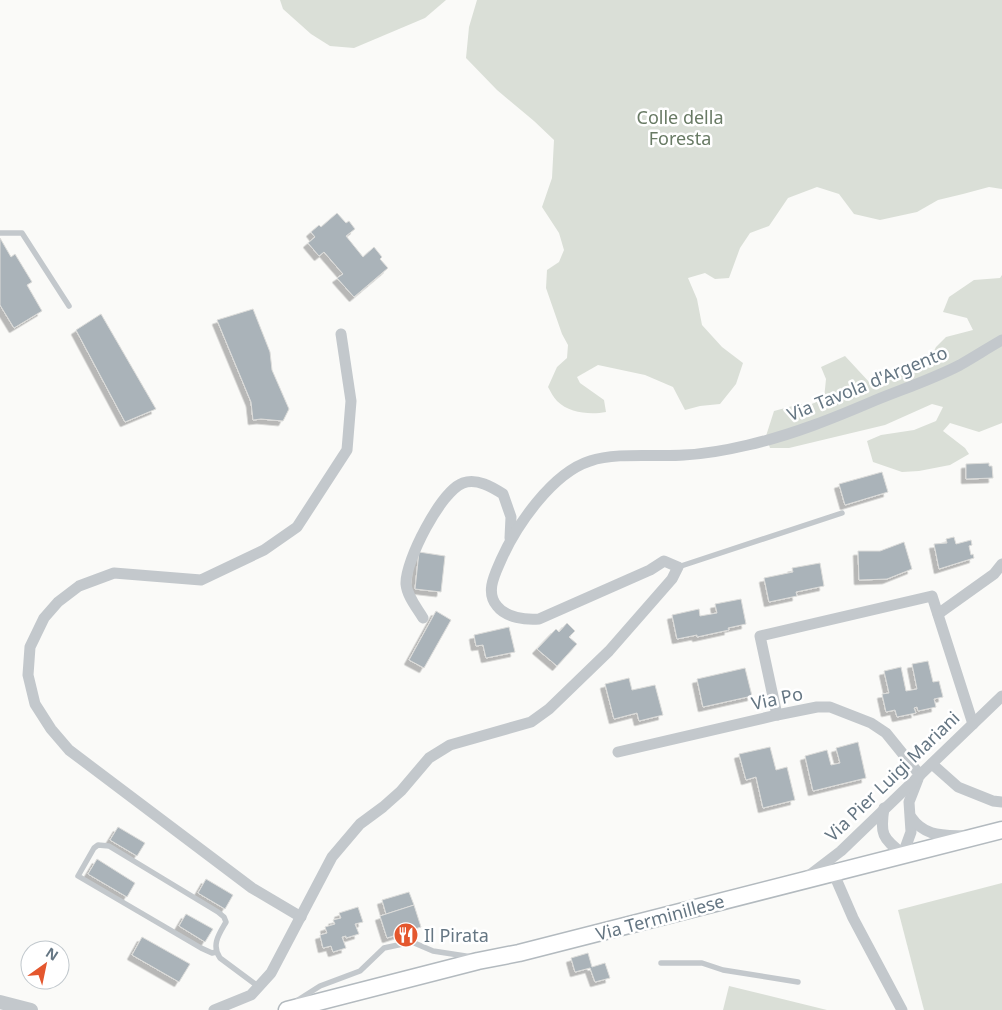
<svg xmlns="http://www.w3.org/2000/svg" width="1002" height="1010" font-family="'Noto Sans',sans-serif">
  <defs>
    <filter id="shadow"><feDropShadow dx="-4.5" dy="4.5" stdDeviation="0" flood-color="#0004"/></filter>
  </defs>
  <rect width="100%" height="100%" fill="#fafaf8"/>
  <g fill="#dadfd7">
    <polygon points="280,0 446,0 425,18 354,48 330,46 311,34 283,9"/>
    <path d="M477,0H1002V189L989,187L963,194L938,200L917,212L880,220L854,214L839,194L817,187L788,198L769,226L750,233L740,248L729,278L715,279L705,273L688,278L697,299L702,325L722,347L743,363L736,384L720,404L700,406L685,410L673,387L645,375L598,365L577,377L580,383L604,400L606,412C590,415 569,413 557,401C553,397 551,392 548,387L557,367L567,358L568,345L562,334L546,288L547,270L559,262L564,250L559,233L542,207L552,178L554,140L534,121L497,90L466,58L469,27Z"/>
    <polygon points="1002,275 1002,423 979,432 950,423 943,431 965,448 969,454 950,465 919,471 902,472 873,462 867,441 881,435 914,430 936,421 943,407 932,404 885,425 789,448 770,448 766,436 774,411 800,404 809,405 824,399 826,379 821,367 845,356 870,383 890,380 931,357 936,347 946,337 973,330 967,318 943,312 949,297 974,280 1000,278"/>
    <polygon points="1002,883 1002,1010 924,1010 898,910"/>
    <polygon points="729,986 827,1010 723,1010"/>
  </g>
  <g fill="#aab3b9" stroke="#dcdcda" filter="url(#shadow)">
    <polygon points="337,213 346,223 349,221 355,229 346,236 363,257 374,247 382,257 380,259 388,268 354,297 337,278 343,274 324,252 319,256 308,243 315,237 311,232 319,225 321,227"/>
    <polygon points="0,238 11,257 15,254 32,282 27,285 42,311 14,328 0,305"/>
    <polygon points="253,309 270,352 272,370 289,409 283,421 261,419 253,420 251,402 217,320"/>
    <polygon points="101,314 156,409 125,422 76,330"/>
    <polygon points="989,463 989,466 992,466 993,478 966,479 966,464"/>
    <polygon points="882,472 888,492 845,505 839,484"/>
    <polygon points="954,537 956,544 971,540 972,545 969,546 971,555 973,554 974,558 939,569 934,544 947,543 946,539"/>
    <polygon points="904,542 912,569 887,579 859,580 858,551 880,551"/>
    <polygon points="419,552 445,556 441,592 415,589"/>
    <polygon points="820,563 824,586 796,592 797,596 769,602 764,578 793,572 792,568"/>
    <polygon points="741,599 746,624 728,628 729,630 697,637 697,635 677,639 672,615 699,609 700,616 717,613 715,604"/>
    <polygon points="436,611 451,620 424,668 409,660"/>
    <polygon points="567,623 575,631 569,637 577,644 557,666 537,649 556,629 559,632"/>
    <polygon points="509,627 515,652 486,658 483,645 476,646 474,635"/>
    <polygon points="928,661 933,682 939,681 943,697 934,699 936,707 918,711 917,707 914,708 916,713 897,717 895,710 886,712 882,694 889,693 884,671 901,667 906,691 917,689 912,664"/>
    <polygon points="745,668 752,696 703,707 697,679"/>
    <polygon points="629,678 632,690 655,685 663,715 639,721 637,713 614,719 605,684"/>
    <polygon points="858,742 866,778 813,791 805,756 827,750 831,765 840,763 836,748"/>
    <polygon points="770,747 776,770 787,767 795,800 763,808 756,777 746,780 739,754"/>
    <polygon points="118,827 145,843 137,856 110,840"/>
    <polygon points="97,859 135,883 127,897 88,874"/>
    <polygon points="206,879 233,895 225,909 198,893"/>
    <polygon points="409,892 414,905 386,914 382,900"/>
    <polygon points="414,905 421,927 387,938 380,916"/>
    <polygon points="358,907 363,922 355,924 359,934 346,938 346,936 342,937 346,948 333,952 331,946 323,948 320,935 327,933 325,927 335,924 333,920 341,918 339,913"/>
    <polygon points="186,914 213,929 205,942 179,926"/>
    <polygon points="142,937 190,964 179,982 132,955"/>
    <polygon points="588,953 592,967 605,963 610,978 595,982 590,968 575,972 571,958"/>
  </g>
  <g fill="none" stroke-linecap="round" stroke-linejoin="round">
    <defs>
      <polyline id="secondary" points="287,1010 478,961 519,953 1002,830"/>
    </defs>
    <use href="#secondary" stroke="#b3babf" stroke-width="19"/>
    <g stroke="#c3c8cc" stroke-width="5.5">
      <polyline points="0,233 22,233 69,306"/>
      <polyline points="678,567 842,513"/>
      <path d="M216,952L212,953L201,948L78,876L94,848L98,845L109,846L218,912L224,917L226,922C219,934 211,945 220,958L259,987"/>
      <polyline points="661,963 702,963 723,970 798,982"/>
      <polyline points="298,1005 298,1000 320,986 360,971 384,948 412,942 433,951 472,957"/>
    </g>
    <g stroke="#c3c8cc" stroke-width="11">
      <polyline points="938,614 994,574 1002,564"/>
      <path d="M423,618C417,608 407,596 406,584C405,561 441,491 463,483C477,478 492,487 503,494L511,517L510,538"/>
      <polyline points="777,715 760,636 932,596 973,724"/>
      <polyline points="618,752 777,715 817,707 830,707 871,723 886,733 920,775"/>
      <polyline points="932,764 958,787 993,801 1002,802"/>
      <path d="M884,808C880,834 882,838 903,854L911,832L909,802L918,779"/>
      <path d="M911,817C924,836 941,835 963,836"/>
      <polyline points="833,872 853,918 902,1010"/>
      <polyline points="807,877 841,851 1002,696"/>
      <polyline points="301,917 252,888 69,750 51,729 35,704 28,675 30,647 44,618 58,602 79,586 114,573 201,580 264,550 297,527 347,450 351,401 341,334"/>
      <path d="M214,1010L251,995L271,973L332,857L360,824L383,807L401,791L429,758L450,745L531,722L549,709L609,651L672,579L678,567L664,561L650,570L539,619C526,620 506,618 497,606C485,592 495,574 501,560C516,526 552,473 590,461C616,452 656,457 684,455C705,454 727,450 748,445C792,435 834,418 876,400C903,389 933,379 960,365C974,357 988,348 1002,340"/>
    </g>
    <polyline stroke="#c3c8cc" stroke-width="14" points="0,1002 31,1010"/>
    <use href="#secondary" stroke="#fff" stroke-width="16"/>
  </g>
  <defs>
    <symbol id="restaurant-disc" viewBox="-11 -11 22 22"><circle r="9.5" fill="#e4572e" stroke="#fff"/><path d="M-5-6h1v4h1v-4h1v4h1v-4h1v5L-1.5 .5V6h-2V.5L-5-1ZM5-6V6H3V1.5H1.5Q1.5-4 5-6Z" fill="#fff"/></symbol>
  </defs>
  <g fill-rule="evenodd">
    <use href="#restaurant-disc" x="392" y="921" width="28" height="28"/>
  </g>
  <g text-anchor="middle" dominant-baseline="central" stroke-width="5" stroke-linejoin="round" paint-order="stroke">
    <g font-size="18" fill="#687a64" stroke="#fff">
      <text x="680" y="117">Colle della<tspan x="680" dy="21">Foresta</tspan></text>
    </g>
    <g font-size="18" fill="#657683" stroke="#fff">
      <text transform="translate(867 383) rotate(-22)">Via Tavola d'Argento</text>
      <text transform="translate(777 698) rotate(-12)">Via Po</text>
      <text transform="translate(892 776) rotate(-44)">Via Pier Luigi Mariani</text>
      <text transform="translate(660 917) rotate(-15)">Via Terminillese</text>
    </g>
    <g font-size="18" fill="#657683" stroke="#fff" text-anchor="start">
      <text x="424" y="935">Il Pirata</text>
    </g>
  </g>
  <g transform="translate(45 965) rotate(33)"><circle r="24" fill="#ffffff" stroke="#c1c8cd"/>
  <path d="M0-4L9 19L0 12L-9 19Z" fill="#e4572e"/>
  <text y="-8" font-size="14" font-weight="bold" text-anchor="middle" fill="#657683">N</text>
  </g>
</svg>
